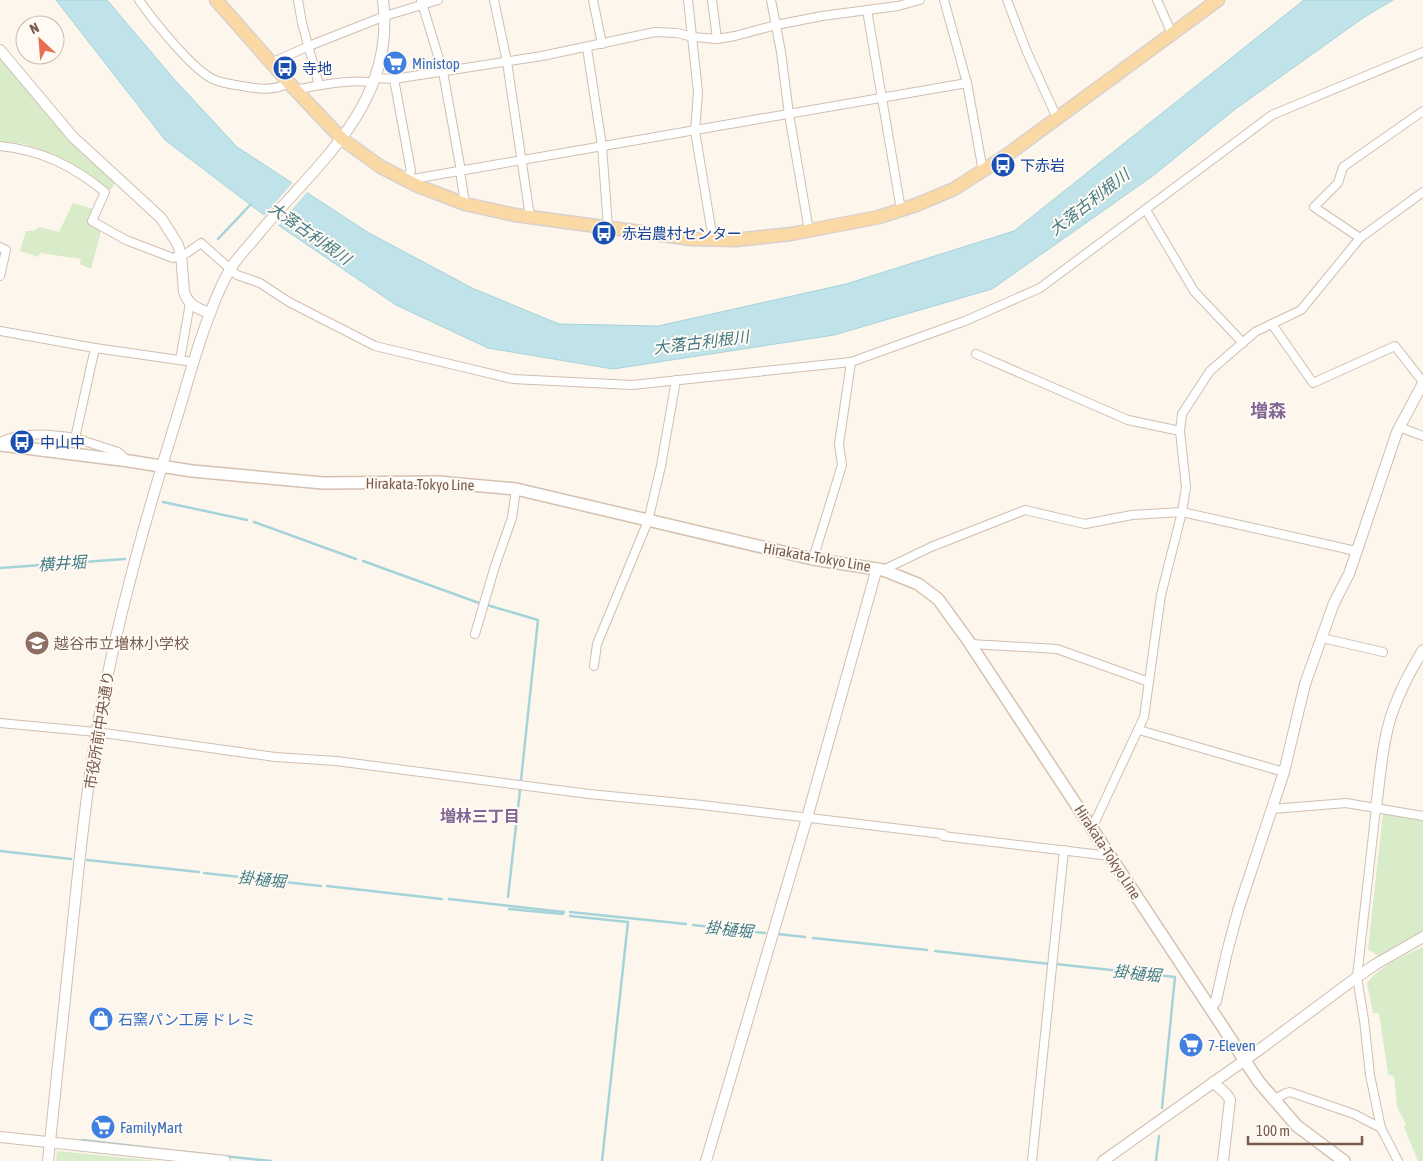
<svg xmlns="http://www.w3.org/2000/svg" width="1423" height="1161" font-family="'Asap Condensed','Noto Sans JP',sans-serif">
  <rect width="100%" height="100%" fill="#fdf6ec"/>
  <g fill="#d8ecc9">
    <path d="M0,56L60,130L115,183L111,190C85,171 55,152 24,144C16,142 8,143 0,142Z"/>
    <polygon points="73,203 93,209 89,224 101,232 91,269 80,264 81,259 40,253 39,257 20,251 26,231 34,231 39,227 59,232"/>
    <polygon points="1383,813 1423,821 1423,930 1378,956 1368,949"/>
    <path d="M1423,947V1161H1418L1404,1127L1406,1124L1397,1107L1394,1077L1388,1074L1379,1013H1373L1367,983C1380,966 1403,956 1423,947Z"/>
    <polygon points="57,1151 159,1161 56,1161"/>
  </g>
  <polygon fill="#bfe3e8" stroke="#a5d3da" points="56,0 107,0 174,79 237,147 369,233 472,288 559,324 658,326 846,284 1014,231 1304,0 1393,0 1363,18 1234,110 1154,175 992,289 834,335 613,369 488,348 396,305 272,221 165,140"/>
  <polygon fill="#fdf6ec" points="294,181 308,191 277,227 263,217"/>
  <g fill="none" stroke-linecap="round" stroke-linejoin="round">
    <g stroke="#a5d3da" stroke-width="2.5">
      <polyline points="218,239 251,204"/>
      <polyline points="163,502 247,520"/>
      <polyline points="254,522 356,559"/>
      <polyline points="363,561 479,603"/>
      <polyline points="0,568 125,559"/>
      <polyline points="487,605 538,620 521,780"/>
      <polyline points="0,851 71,859"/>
      <polyline points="87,860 199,872"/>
      <polyline points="204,873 321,886"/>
      <polyline points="327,886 442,899"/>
      <polyline points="508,897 520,790"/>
      <polyline points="449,899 564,912"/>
      <polyline points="509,909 563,914"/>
      <polyline points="570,912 686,924"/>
      <polyline points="570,916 628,922 602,1161"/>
      <polyline points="693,925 765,933"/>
      <polyline points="778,934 805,937"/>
      <polyline points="813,938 927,950"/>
      <polyline points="935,951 1050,964"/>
      <polyline points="1056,964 1175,977 1162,1108"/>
      <polyline points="82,1140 168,1150"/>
      <polyline points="177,1151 215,1155"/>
      <polyline points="223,1156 271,1161"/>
      <polyline points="1156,1161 1159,1136"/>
    </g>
    <defs>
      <g id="minor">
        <path d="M139,0C152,19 194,72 215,80C225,84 237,85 248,87C263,90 276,90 289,83"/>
        <polyline points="298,0 302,23 319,85"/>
        <polyline points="421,0 443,72 461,171"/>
        <polyline points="494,0 507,62 530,217"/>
        <polyline points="593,0 602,44"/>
        <polyline points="688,0 698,92 695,131 713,240"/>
        <polyline points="712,0 717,39"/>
        <polyline points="771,0 781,52 789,114 809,231"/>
        <polyline points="944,0 967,83 983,171"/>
        <polyline points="1007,0 1027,52 1057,118"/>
        <polyline points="1157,0 1172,34"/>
        <polyline points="867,10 901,210"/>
        <polyline points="587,48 602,146 608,227"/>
        <polyline points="271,63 309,46 385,16 438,0"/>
        <polyline points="375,78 394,79 542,56 655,32 677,33 693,37 717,39 735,36 776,25 822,16 898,6 920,0"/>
        <polyline points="394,79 411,171 405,180"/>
        <path d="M295,90C313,86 357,78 373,83"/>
        <path d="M0,146C41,150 73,166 105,192L92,221L126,240L173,258L187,253L201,243L237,275L260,283L289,302L375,346L513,379L632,385L851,362L965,321L1040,288L1272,115L1423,52"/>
        <polyline points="460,171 465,204"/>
        <polyline points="407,180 967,83"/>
        <polyline points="1146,210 1194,291 1243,343"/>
        <polyline points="1360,238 1314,207 1338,183 1343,167 1423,111"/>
        <polyline points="0,247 6,250 0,276"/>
        <polyline points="1272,324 1313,383 1395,346 1423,382"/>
        <polyline points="0,331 95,348 193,362"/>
        <polyline points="95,348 75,438 118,452 128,461"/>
        <polyline points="976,354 1128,420 1180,431"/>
        <polyline points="180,360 190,303"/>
        <polyline points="1399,427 1423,436"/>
        <path d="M0,442C21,431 52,434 75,438"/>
        <polyline points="813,559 842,465 839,444 851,362"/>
        <polyline points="883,570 931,547 1025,510 1085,524 1132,515 1182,512 1356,551"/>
        <polyline points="475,634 495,566 512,518 516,489"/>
        <polyline points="1322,638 1383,652"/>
        <polyline points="971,644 1057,649 1149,682"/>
        <polyline points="594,666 597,644 648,521 661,466 676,380"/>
        <polyline points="0,723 96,732 275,757 336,761 589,794 702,805 943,834"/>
        <polyline points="1139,730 1284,772"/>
        <polyline points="1376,808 1357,977 1364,1020 1370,1075 1381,1128"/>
        <polyline points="1272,809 1346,803 1423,816"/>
        <polyline points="1092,828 1144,717 1161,595 1182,512 1186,487 1180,431 1182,414 1210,371 1255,332 1301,310 1360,238 1423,192"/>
        <polyline points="943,836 1110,856"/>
        <polyline points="1273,1100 1286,1093 1290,1092 1354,1114 1381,1128 1398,1161"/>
        <polyline points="1032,1161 1064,850"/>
      </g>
      <g id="tertiary">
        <path d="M0,50L73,137L161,218L177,243L181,254L184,292C188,305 198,309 210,313"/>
        <path d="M1376,808C1380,777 1382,746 1391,716C1399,693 1410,671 1423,650"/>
        <polyline points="1210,1008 1216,1001 1227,952 1238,911 1284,772 1305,684 1334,603 1349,574 1397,432 1423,383"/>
        <path d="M1213,1082C1219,1089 1226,1091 1230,1100L1223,1161"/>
        <polyline points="0,1137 225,1161"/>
        <path d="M48,1161C57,1075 66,988 75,902C81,844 87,786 97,729C116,623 145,520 177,417C188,382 197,345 211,311C216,297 222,284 229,271C237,257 250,245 260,232C319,161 396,104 383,0"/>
        <polyline points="706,1161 807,818 877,568"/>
        <polyline points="1103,1161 1259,1050 1357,977 1376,964 1423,937"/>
      </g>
      <polyline id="secondary" points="0,445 129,461 192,471 323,483 438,482 516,489 813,559 883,570 918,584 938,599 967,639 1259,1082 1297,1126 1344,1161"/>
      <polyline id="primary" points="216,0 289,83 342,139 381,167 418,186 465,204 515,215 692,239 735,240 791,234 879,217 916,205 954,189 1007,155 1218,0"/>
    </defs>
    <use href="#minor" stroke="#d1beb0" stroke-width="10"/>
    <use href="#tertiary" stroke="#d1beb0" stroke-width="12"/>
    <use href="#secondary" stroke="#d6c0b0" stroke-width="14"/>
    <use href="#primary" stroke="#dad1cd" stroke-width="15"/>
    <use href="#minor" stroke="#fff" stroke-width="8"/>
    <use href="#tertiary" stroke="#fff" stroke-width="10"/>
    <use href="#secondary" stroke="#fff" stroke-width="11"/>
    <use href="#primary" stroke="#fbd9a5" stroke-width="12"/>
  </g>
  <defs>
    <symbol id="supermarket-disc" viewBox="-11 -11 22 22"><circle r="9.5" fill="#3f7fe0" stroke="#fffaf3"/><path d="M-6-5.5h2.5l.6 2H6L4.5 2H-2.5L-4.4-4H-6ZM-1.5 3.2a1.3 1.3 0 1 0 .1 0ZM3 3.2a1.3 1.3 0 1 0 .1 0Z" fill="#fff"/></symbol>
    <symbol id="bus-disc" viewBox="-11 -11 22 22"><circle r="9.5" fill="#1a4fb4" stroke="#fffaf3"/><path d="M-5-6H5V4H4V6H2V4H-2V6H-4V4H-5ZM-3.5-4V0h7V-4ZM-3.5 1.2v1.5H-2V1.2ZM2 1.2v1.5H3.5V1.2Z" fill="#fff"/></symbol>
    <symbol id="school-disc" viewBox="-11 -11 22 22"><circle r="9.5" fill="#8d6e63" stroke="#fffaf3"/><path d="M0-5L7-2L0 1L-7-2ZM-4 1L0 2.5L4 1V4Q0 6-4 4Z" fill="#fff"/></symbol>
    <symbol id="shop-disc" viewBox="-11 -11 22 22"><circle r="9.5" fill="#3f7fe0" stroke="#fffaf3"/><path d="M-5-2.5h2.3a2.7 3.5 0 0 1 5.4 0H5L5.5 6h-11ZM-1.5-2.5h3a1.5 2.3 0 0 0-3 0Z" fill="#fff"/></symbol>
  </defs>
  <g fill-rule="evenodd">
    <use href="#supermarket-disc" x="381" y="49" width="28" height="28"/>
    <use href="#bus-disc" x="271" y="54" width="28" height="28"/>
    <use href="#bus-disc" x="989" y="151" width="28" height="28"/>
    <use href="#bus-disc" x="590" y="219" width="28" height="28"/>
    <use href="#bus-disc" x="8" y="428" width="28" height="28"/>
    <use href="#school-disc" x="23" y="629" width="28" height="28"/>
    <use href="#shop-disc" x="87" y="1005" width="28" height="28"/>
    <use href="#supermarket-disc" x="1177" y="1031" width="28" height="28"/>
    <use href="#supermarket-disc" x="89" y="1113" width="28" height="28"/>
  </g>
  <g text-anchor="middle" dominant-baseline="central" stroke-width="4" stroke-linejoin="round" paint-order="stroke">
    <g font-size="15" fill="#366cbe" stroke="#fffaf3" text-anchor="start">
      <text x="412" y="63">Ministop</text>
      <text x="118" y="1019">石窯パン工房 ドレミ</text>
      <text x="1208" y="1045">7-Eleven</text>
      <text x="120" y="1127">FamilyMart</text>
    </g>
    <g font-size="15" fill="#164399" stroke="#fffaf3" text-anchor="start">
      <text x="302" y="68">寺地</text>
      <text x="1020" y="165">下赤岩</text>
      <text x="622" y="233">赤岩農村センター</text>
      <text x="40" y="442">中山中</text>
    </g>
    <g font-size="15" fill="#7a5c4d" stroke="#fffaf3">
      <text transform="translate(420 484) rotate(1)">Hirakata-Tokyo Line</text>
      <text transform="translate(817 557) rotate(10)">Hirakata-Tokyo Line</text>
      <text transform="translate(99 730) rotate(-81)">市役所前中央通り</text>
      <text transform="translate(1108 852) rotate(57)">Hirakata-Tokyo Line</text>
    </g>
    <g font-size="15" fill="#785e54" stroke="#fffaf3" text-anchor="start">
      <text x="54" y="643">越谷市立増林小学校</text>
    </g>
    <g font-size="16" font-style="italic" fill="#437c86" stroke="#fffaf3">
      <text transform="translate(1089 202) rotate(-38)">大落古利根川</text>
      <text transform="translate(310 233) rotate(35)">大落古利根川</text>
      <text transform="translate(701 342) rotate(-7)">大落古利根川</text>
      <text transform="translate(62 563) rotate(-4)">横井堀</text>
      <text transform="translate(262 879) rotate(6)">掛樋堀</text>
      <text transform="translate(729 929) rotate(6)">掛樋堀</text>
      <text transform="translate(1137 973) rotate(6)">掛樋堀</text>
    </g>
    <g font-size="16" font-weight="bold" fill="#846695" stroke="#fffaf3">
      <text x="480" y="816">増林三丁目</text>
    </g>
    <g font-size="18" font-weight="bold" fill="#846695" stroke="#fffaf3">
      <text x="1268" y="410">増森</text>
    </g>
  </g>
  <g transform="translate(40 40) rotate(334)"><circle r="24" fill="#fffaf3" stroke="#cabbb1"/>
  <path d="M0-4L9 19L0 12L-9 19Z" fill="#e76f51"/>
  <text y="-8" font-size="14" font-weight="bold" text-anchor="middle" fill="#7a5c4d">N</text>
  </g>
  <path d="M1248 1136v8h114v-8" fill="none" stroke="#7a5c4d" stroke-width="2.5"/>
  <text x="1256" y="1136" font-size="15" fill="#7a5c4d" stroke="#fffaf3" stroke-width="4" paint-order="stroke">100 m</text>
</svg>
